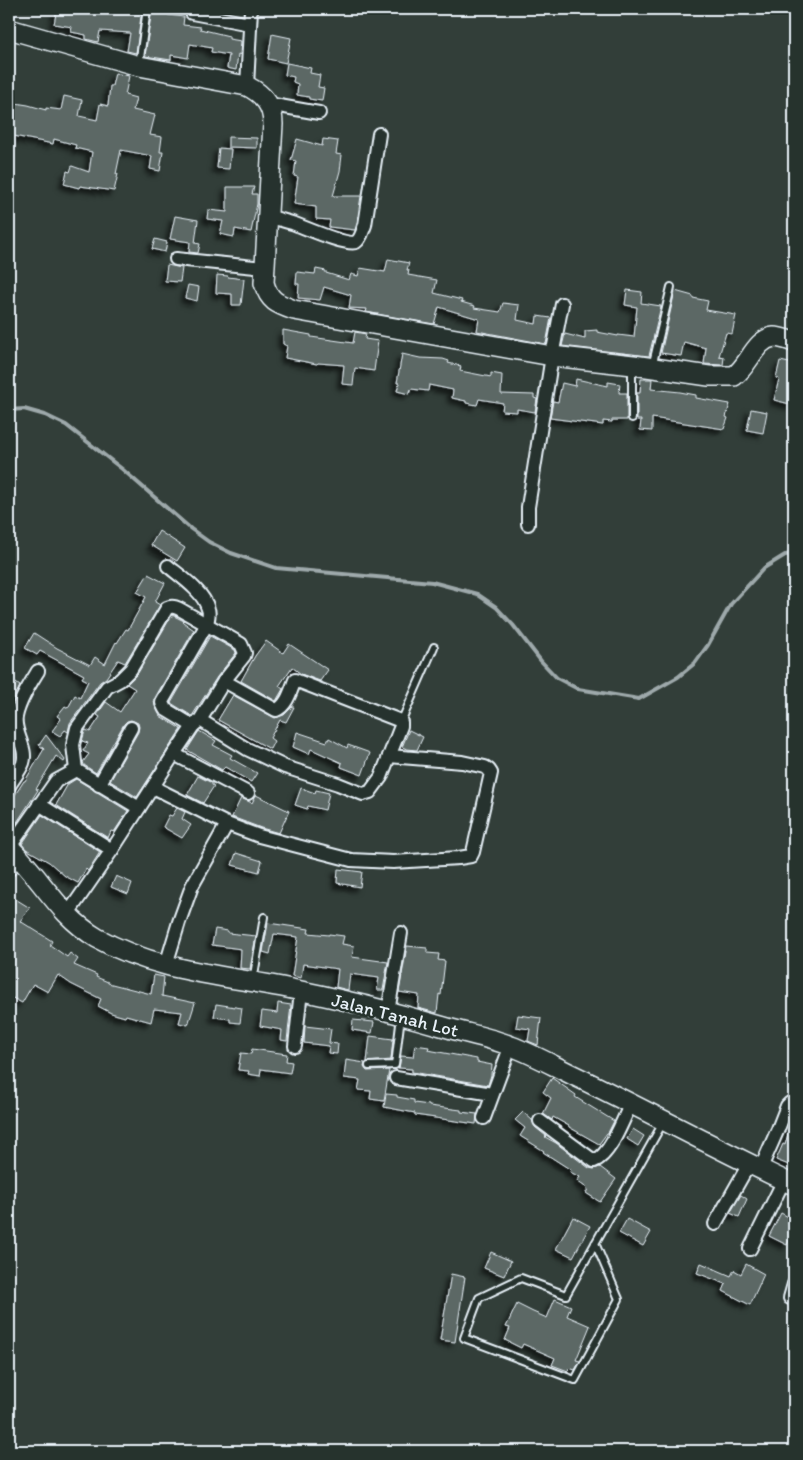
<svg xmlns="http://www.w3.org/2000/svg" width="803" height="1460" font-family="Itim,sans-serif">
  <defs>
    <filter id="shadow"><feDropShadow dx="-4.5" dy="4.5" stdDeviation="2.5" flood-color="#0009"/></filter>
  </defs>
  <rect width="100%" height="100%" fill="#323e39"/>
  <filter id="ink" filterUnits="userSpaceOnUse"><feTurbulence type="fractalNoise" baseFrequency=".02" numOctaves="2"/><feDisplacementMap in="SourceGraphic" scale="10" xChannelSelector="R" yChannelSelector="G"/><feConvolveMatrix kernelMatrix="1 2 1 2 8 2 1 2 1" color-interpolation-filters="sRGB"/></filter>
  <g filter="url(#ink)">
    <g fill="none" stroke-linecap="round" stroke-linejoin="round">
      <polyline stroke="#9ea9ab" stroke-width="4" points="9,410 24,409 45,415 66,425 122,469 191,529 209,542 231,553 276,568 432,582 477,594 496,607 513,625 541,661 557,678 578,689 639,699 678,677 695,663 708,645 731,604 764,568 785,555 794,554"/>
    </g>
    <g fill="#5c6865" stroke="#e8f1f8" filter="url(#shadow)">
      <polygon points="57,9 142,9 136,53 127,51 130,33 100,31 98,42 86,39 86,35 71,32 72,27 54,24"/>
      <polygon points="152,9 169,13 168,15 184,17 183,25 201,27 200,29 229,36 229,39 241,41 240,55 238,54 236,70 227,68 229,55 211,52 212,48 190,44 188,58 171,55 171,60 145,56"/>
      <polygon points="272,34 291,38 286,63 268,59"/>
      <polygon points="287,63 311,68 310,73 320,75 318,87 324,88 322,101 309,99 309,97 297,95 298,84 293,82 294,77 285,75"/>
      <polygon points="115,73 129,76 125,95 136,98 133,110 155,115 150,135 162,137 160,152 163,152 160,171 150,169 152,156 121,150 116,174 118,174 114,191 80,186 79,188 64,184 67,171 70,172 72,166 89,172 92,152 75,148 76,145 54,139 53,144 9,135 9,102 28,105 46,110 46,108 61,110 64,96 82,100 79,116 97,120 100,104 108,106 110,86 112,86"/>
      <polygon points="228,137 257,138 257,148 228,147"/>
      <polygon points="297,139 322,146 323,139 338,141 336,154 342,155 340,171 333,196 361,196 357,223 355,230 329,227 330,220 316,219 316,207 294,204 298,177 294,176 296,161 291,160"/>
      <polygon points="219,148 231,149 229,169 217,168"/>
      <polygon points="227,187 254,187 252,194 257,194 257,204 251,232 235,229 234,237 220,234 223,221 207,219 208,210 227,212"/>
      <polygon points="175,216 198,220 195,243 200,244 198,253 189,252 190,242 170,239"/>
      <polygon points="155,239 167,242 165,252 152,249"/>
      <polygon points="388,259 409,263 407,270 409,270 408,275 437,280 434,293 462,300 461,302 475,306 474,308 500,312 503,303 519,305 517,320 536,324 537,316 551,318 546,344 477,331 479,319 439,307 434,324 366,312 367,309 349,308 351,295 324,287 320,300 298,298 299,284 296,284 297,272 315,274 316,269 326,271 326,273 349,280 351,274 358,276 360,268 385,272"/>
      <polygon points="167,265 182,268 180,282 165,281"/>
      <polygon points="217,275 228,276 228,277 244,279 241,305 232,305 232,294 216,293"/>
      <polygon points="188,285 199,287 197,301 185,298"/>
      <polygon points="627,290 642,292 641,303 661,306 649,356 562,346 565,334 585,339 585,331 597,330 597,332 618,336 618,335 634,337 637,307 625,305"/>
      <polygon points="675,291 693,296 693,298 708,301 706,310 736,315 732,334 726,333 719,356 724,357 723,365 704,364 706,348 684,342 681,356 661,353"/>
      <polygon points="283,330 311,335 311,337 353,343 355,332 366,334 365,339 378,341 374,371 355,368 353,385 342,384 344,365 318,363 317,364 285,358 287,346 283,344"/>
      <polygon points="402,354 420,358 443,359 449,361 448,363 461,366 460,371 491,377 491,373 502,375 501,394 534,395 534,398 537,399 535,412 517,409 517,412 502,411 503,403 479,399 477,405 466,403 466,401 452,398 453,390 429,385 428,391 411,389 409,394 397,391 399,383 397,383"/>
      <polygon points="780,361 794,364 794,405 774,400 779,379 776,378"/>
      <polygon points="576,379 608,386 608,382 620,384 619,393 627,393 627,420 612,420 612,422 603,421 603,425 550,418 553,401 558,402 562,383 575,386"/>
      <polygon points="641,379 652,379 651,389 680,392 696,395 696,398 730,404 726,417 728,418 724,429 652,418 652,431 640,430 641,420 637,420 637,393 640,393"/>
      <polygon points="751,409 767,412 763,433 747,430"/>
      <polygon points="159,531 185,548 177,561 151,545"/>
      <polygon points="148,574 165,583 155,602 160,605 125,663 118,660 106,678 100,682 70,723 68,732 65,730 60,736 52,731 61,719 57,716 65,706 68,708 75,695 80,698 88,681 82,678 84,675 40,651 37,655 25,648 34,633 57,648 90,665 95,657 105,664 116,642 117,643 126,629 128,630 146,597 137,592"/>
      <polygon points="172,615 184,621 183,622 194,630 156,696 154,700 155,706 160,716 181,729 137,797 110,781 138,732 139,727 138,723 131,720 127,721 124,724 96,773 84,765 83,762 89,754 83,751 88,743 82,741 85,731 86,730 90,732 100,717 97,715 106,702 120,712 135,689 127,684 138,673"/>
      <polygon points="210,636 235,650 236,653 217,677 192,716 171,703"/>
      <polygon points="266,641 283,653 289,644 328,670 320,681 301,674 292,667 279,686 283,689 276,701 241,681 255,656"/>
      <polygon points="9,678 20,686 9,712"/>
      <polygon points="233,695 275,718 284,715 292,707 294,707 286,722 280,720 270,738 274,741 270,749 218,720"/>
      <polygon points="409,730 423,737 417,750 407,749 402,747"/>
      <polygon points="199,731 216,741 213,745 232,755 230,758 257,773 251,782 225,767 222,770 187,750"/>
      <polygon points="297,732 327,742 329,738 347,748 348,745 370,753 362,775 341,767 342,763 311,749 309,754 293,747"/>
      <polygon points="46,735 65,760 64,762 56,756 36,789 38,790 10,833 9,804 24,781 25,781 44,749 39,745"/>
      <polygon points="198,776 212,783 212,785 214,786 203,803 187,795"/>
      <polygon points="76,779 128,811 114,832 111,831 108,838 56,805 68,784"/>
      <polygon points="301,788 315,793 316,790 329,793 325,810 308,806 307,809 295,805"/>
      <polygon points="256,795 289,811 279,833 261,828 232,817 241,798 252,803"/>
      <polygon points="177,808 185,812 182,819 191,825 182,838 163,827 169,815 172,816"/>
      <polygon points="42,815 100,852 88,871 86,869 78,883 65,876 49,862 26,849 22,844"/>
      <polygon points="236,853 262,861 259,872 232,865"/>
      <polygon points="338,869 362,872 360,887 337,883"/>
      <polygon points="116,876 132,883 128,894 111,887"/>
      <polygon points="9,895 30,908 20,921 52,941 50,945 67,957 70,953 78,959 74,965 97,975 96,977 108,982 108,983 151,994 154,975 164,977 162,996 195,1003 188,1025 179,1023 182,1012 154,1009 151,1022 126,1015 125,1017 111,1013 98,1006 101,999 71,984 58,975 48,992 33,984 22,1003 9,996"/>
      <polygon points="268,923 309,929 308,933 329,935 329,934 344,936 342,944 354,946 352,957 388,962 383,990 377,990 379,978 350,974 348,990 336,987 338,969 303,964 301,978 292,976 298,937 274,934 270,954 263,952"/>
      <polygon points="215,929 228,931 228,933 256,936 250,969 240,968 241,949 212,945"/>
      <polygon points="407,946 427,948 427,953 439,954 438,960 445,961 441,995 439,994 437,1013 418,1008 419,995 399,992"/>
      <polygon points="278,1003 291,1005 287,1041 281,1040 282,1030 260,1026 262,1011 277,1013"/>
      <polygon points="216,1004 242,1008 240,1023 230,1022 230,1019 214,1017"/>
      <polygon points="518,1015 541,1018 538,1045 528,1041 530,1029 516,1027"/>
      <polygon points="353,1020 374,1022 372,1033 352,1030"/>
      <polygon points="305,1026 331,1029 329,1043 338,1044 337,1054 328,1053 329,1046 304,1043"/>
      <polygon points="370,1036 393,1039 391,1060 367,1062"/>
      <polygon points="415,1045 429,1047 428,1050 477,1059 477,1062 492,1065 491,1075 488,1085 412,1072 412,1069 399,1068 401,1056 413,1057"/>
      <polygon points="252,1049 287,1054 286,1061 292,1062 290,1073 261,1069 260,1076 248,1074 249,1071 238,1070 241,1053 251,1054"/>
      <polygon points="346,1060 365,1063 364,1067 367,1071 389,1070 384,1101 370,1099 371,1091 358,1090 360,1080 344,1078"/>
      <polygon points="552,1078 576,1095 575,1097 614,1121 608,1133 607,1133 599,1144 569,1127 569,1126 553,1117 552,1120 543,1114 551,1098 543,1092"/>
      <polygon points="386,1094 397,1095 397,1097 414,1100 414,1103 429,1105 429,1106 461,1110 461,1112 477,1114 476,1124 415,1115 415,1113 384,1107"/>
      <polygon points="523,1112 532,1120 535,1127 546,1136 545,1137 556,1143 589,1168 594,1169 600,1167 616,1179 600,1202 586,1193 588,1189 577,1181 580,1177 570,1172 571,1170 543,1152 544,1151 520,1136 525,1128 515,1120"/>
      <polygon points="791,1123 794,1123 794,1167 776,1160 783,1144 785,1145"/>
      <polygon points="633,1129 644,1136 638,1146 627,1139"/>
      <polygon points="741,1195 747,1199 739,1217 730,1213"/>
      <polygon points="781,1213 794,1220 794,1230 787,1245 769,1236"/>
      <polygon points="573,1217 590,1226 573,1257 556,1249"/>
      <polygon points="627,1219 651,1232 643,1246 619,1233"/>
      <polygon points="491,1252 511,1261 504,1276 484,1268"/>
      <polygon points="701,1263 731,1276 734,1270 741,1274 746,1264 764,1274 750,1305 723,1291 726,1284 697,1273"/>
      <polygon points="451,1274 465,1277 455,1342 440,1340"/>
      <polygon points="555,1299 571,1306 567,1316 590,1326 576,1360 580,1361 575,1370 569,1368 568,1371 552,1365 555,1358 523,1344 521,1348 505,1340 510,1328 506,1327 517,1304 533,1312 547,1318"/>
    </g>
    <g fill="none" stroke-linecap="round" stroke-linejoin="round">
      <defs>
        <g id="lane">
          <polyline points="139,65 147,9"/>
          <polyline points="652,367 671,287"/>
          <polyline points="632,418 632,366"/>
          <polyline points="401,722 434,647"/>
          <polyline points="253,981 264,917"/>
          <polyline points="369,1066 395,1065 401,1016"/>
          <polyline points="595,1243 619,1299 575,1380 464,1338 479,1298 521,1278 566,1295 655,1137 664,1121"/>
        </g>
        <g id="street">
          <polyline points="192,13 250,24"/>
          <polyline points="247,86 251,9"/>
          <polyline points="268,104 319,113"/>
          <path d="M268,216C277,219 286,221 295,224C306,228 347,246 356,242C361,239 363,230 365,225L379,134"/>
          <polyline points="176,259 264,268"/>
          <polyline points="528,524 528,507 552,356 562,304"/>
          <path d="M168,566C180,576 204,592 208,609C210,613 208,619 207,624L163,700L162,703L165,709L193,726"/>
          <path d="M200,720L247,749L285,767L338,784L363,794L370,792L381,777L401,726V722L398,720L295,680C291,690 287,706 276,710L224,681"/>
          <polyline points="174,754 248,793"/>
          <polyline points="76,770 139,808"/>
          <polyline points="99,785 131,728"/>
          <path d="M9,786C13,779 20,771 23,763C28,748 13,732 16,717C19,701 30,684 38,671"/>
          <polyline points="153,787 227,824 259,836 351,860 393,862 459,858 471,856 473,852 489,782 491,773 489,770 485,767 462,762 389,756"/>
          <polyline points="39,804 112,850"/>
          <polyline points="9,848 56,781 76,770"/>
          <polyline points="9,870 18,856"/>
          <path d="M67,915L112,850L174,754L193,726L200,720L224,681L244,656L245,653L241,644L183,611C178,608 173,605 167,608L131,669L120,680L107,687L77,728L73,745L76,770"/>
          <polyline points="166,965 179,922 192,886 227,824"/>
          <polyline points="388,1012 401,933"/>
          <polyline points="295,1046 301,991"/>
          <polyline points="396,1078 492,1094"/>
          <polyline points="484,1118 511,1045"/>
          <path d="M540,1121L594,1161C610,1156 624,1118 631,1103"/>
          <polyline points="760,1170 778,1129 787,1106 790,1103 794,1103"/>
          <polyline points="715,1224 749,1164"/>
          <polyline points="750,1249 784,1180"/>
          <polyline points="790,1298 794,1284"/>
        </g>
        <g id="secondary">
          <path d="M9,29L139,66L247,86C263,94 273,105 273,124L264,283C269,301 277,304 294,310L552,356L633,365L709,376H734C749,366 755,339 774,337C780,337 788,340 794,342"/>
          <path d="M9,847C41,877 58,915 97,938C154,970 219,975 282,987C338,998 394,1012 448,1028C469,1034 491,1038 511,1046C533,1054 554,1066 575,1076C648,1111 720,1151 794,1185"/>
        </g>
      </defs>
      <use href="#lane" stroke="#e8f1f8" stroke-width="10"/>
      <use href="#street" stroke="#e8f1f8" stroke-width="16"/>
      <use href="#secondary" stroke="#e8f1f8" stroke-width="22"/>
      <use href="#lane" stroke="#26332d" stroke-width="6"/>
      <use href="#street" stroke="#26332d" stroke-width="12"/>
      <use href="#secondary" stroke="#26332d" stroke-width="19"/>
    </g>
  </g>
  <g text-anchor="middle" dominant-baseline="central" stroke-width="5" stroke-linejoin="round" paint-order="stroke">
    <g font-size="19" fill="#e8f1f8" stroke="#26332d">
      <text transform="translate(395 1015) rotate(14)">Jalan Tanah Lot</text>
    </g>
  </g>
  <rect width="803" height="1460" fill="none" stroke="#26332d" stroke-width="30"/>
  <rect x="15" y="15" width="773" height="1430" fill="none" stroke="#e8f1f8" stroke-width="2" filter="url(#ink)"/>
</svg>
